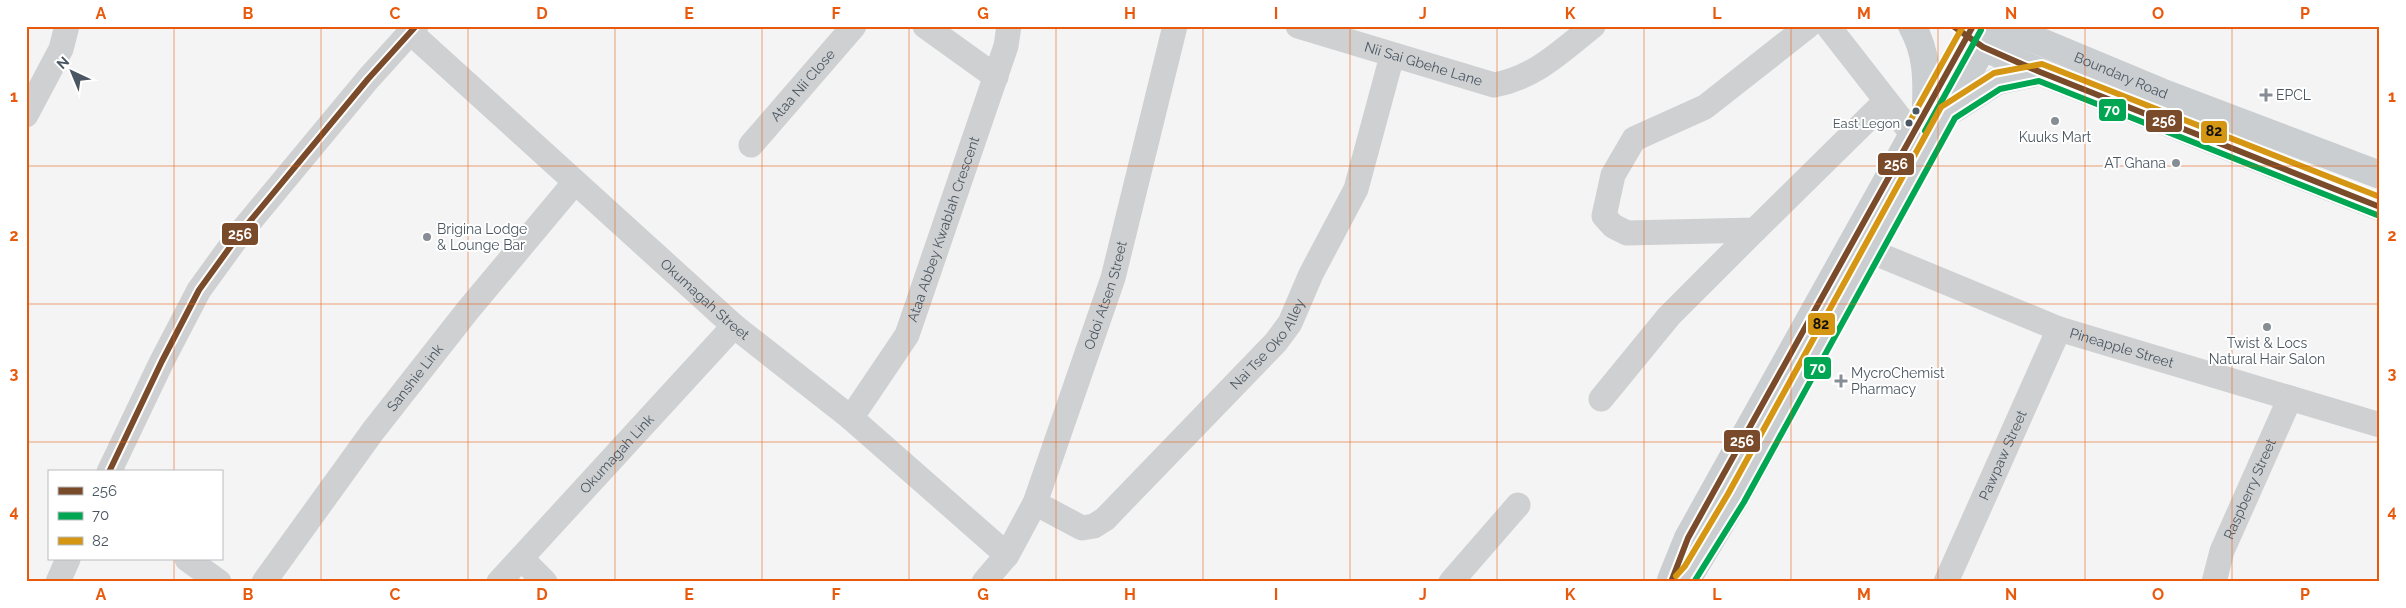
<svg xmlns="http://www.w3.org/2000/svg" width="2406" height="608" font-family="Raleway,sans-serif">
  <rect width="100%" height="100%" fill="#f4f4f4"/>
  <g fill="none" stroke-linecap="round" stroke-linejoin="round">
    <g stroke="#ced0d2" stroke-width="25">
      <polyline points="925,26 996,77"/>
      <path id="s1" d="M1298,26L1494,85C1536,77 1560,52 1593,26"/>
      <polyline points="1808,26 1705,107 1634,139 1613,175 1604,216 1613,226 1627,233 1755,230 1886,101"/>
      <polyline points="1828,26 1913,135"/>
      <path id="s2" d="M410,32L734,326L851,418L1007,555"/>
      <polyline points="26,115 61,49 67,26"/>
      <path id="s3" d="M751,145L854,26"/>
      <path id="s4" d="M1870,251L2059,329L2380,425"/>
      <polyline points="1601,399 1669,316 1755,230"/>
      <path id="s5" d="M851,418L907,335L1006,46L1009,26"/>
      <polyline points="109,472 162,361 199,290 241,232 368,79 416,26"/>
      <path id="s6" d="M1035,503L1082,528L1094,526L1105,519L1276,342L1290,323L1311,274L1356,189L1392,56"/>
      <polyline points="521,558 545,582"/>
      <polyline points="187,559 219,582"/>
      <polyline points="58,582 68,559"/>
      <path id="s7" d="M264,582L373,431L468,310L575,182"/>
      <path id="s8" d="M499,582L734,326"/>
      <path id="s9" d="M984,582L1007,555L1035,503L1113,278L1175,26"/>
      <polyline points="1451,582 1518,505"/>
      <path id="s10" d="M1946,582L2059,329"/>
      <path id="s11" d="M2214,582L2222,551L2290,398"/>
    </g>
    <g stroke="#caced1" stroke-width="28">
      <path d="M1912,26C1927,53 1927,77 1926,107"/>
      <path id="s12" d="M2003,26L2161,92L2380,175"/>
      <polyline points="1967,38 1983,47 2040,72 2380,207"/>
      <polyline points="1952,110 1997,81 2040,72"/>
      <polyline points="1671,580 1688,538 1970,32"/>
      <polyline points="1682,582 1692,571 1736,498 1994,26"/>
    </g>
    <defs>
      <g id="bus-1">
        <polyline points="1953,26 1983,47 2040,72 2380,207"/>
        <polyline points="109,472 162,361 199,290 241,232 368,79 416,26"/>
        <polyline points="1671,582 1688,538 1973,26"/>
      </g>
      <g id="bus-2">
        <polyline points="1925,131 1981,30"/>
        <polyline points="1694,582 1744,502 1955,118 2000,89 2039,81 2377,215"/>
      </g>
      <g id="bus-3">
        <polyline points="1909,123 1963,26"/>
        <polyline points="1676,576 1685,566 1728,494 1941,107 1994,73 2042,64 2380,197"/>
      </g>
    </defs>
    <use href="#bus-1" stroke="#fff" stroke-width="10"/>
    <use href="#bus-2" stroke="#fff" stroke-width="10"/>
    <use href="#bus-3" stroke="#fff" stroke-width="10"/>
    <use href="#bus-1" stroke="#7a4b2a" stroke-width="6"/>
    <use href="#bus-2" stroke="#00a651" stroke-width="6"/>
    <use href="#bus-3" stroke="#d49613" stroke-width="6"/>
  </g>
  <path fill="none" stroke="#e8590c" stroke-width="1" stroke-opacity="0.55" d="M174,26V472M321,26V582M468,26V582M615,26V582M762,26V582M909,26V582M1056,26V582M1203,26V582M1350,26V582M1497,26V582M1644,26V582M1791,26V582M1938,26V582M2085,26V582M2232,26V582M26,166H2380M26,304H2380M26,442H2380M174,559V582"/>
  <g fill="#868d94" stroke="#fff" stroke-width="2">
    <path d="M2263.5 87.5h5v5h5v5h-5v5h-5v-5h-5v-5h5z"/>
    <circle cx="2055" cy="121" r="5"/>
    <circle cx="2176" cy="163" r="5"/>
    <circle cx="427" cy="237" r="5"/>
    <circle cx="2267" cy="327" r="5"/>
    <path d="M1838.5 373.5h5v5h5v5h-5v5h-5v-5h-5v-5h5z"/>
  </g>
  <g fill="#4a5661" stroke="#fff" stroke-width="2">
    <circle cx="1916" cy="111" r="4.5"/>
    <circle cx="1909" cy="123" r="4.5"/>
  </g>
  <g text-anchor="middle" dominant-baseline="central" stroke-width="4" stroke-linejoin="round" paint-order="stroke">
    <g font-size="13" fill="#4a5661" stroke="#fff" text-anchor="end">
      <text x="1900" y="123">East Legon</text>
    </g>
    <g font-size="14" fill="#4a5661" stroke="#fff">
      <text stroke="none"><textPath href="#s1" startOffset="131">Nii Sai Gbehe Lane</textPath></text>
      <text stroke="none"><textPath href="#s12" startOffset="128">Boundary Road</textPath></text>
      <text stroke="none"><textPath href="#s3" startOffset="79">Ataa Nii Close</textPath></text>
      <text stroke="none"><textPath href="#s5" startOffset="212">Ataa Abbey Kwablah Crescent</textPath></text>
      <text stroke="none"><textPath href="#s9" startOffset="314">Odoi Atsen Street</textPath></text>
      <text stroke="none"><textPath href="#s2" startOffset="398">Okumagah Street</textPath></text>
      <text stroke="none"><textPath href="#s6" startOffset="318">Nai Tse Oko Alley</textPath></text>
      <text stroke="none"><textPath href="#s4" startOffset="270">Pineapple Street</textPath></text>
      <text stroke="none"><textPath href="#s7" startOffset="254">Sanshie Link</textPath></text>
      <text stroke="none"><textPath href="#s8" startOffset="174">Okumagah Link</textPath></text>
      <text stroke="none"><textPath href="#s10" startOffset="139">Pawpaw Street</textPath></text>
      <text stroke="none"><textPath href="#s11" startOffset="100">Raspberry Street</textPath></text>
    </g>
    <g font-size="14" fill="#4a5661" stroke="#fff" text-anchor="start">
      <text x="2276" y="95">EPCL</text>
      <text x="2055" y="137" text-anchor="middle">Kuuks Mart</text>
      <text x="2166" y="163" text-anchor="end">AT Ghana</text>
      <text x="437" y="229">Brigina Lodge<tspan x="437" dy="16">&amp; Lounge Bar</tspan></text>
      <text x="2267" y="343" text-anchor="middle">Twist &amp; Locs<tspan x="2267" dy="16">Natural Hair Salon</tspan></text>
      <text x="1851" y="373">MycroChemist<tspan x="1851" dy="16">Pharmacy</tspan></text>
    </g>
  </g>
  <g stroke="#fff" stroke-width="2">
    <rect x="2098" y="98" width="29" height="24" rx="5" fill="#00a651"/>
    <rect x="2145" y="109" width="38" height="24" rx="5" fill="#7a4b2a"/>
    <rect x="2200" y="120" width="28" height="24" rx="5" fill="#d49613"/>
    <rect x="1877" y="152" width="38" height="24" rx="5" fill="#7a4b2a"/>
    <rect x="221" y="222" width="38" height="24" rx="5" fill="#7a4b2a"/>
    <rect x="1807" y="312" width="29" height="24" rx="5" fill="#d49613"/>
    <rect x="1803" y="356" width="29" height="24" rx="5" fill="#00a651"/>
    <rect x="1723" y="429" width="38" height="24" rx="5" fill="#7a4b2a"/>
  </g>
  <g font-size="14" text-anchor="middle" font-weight="bold" fill="#fff">
    <text x="2112" y="115">70</text>
    <text x="2164" y="126">256</text>
    <text x="1896" y="169">256</text>
    <text x="240" y="239">256</text>
    <text x="1818" y="373">70</text>
    <text x="1742" y="446">256</text>
  </g>
  <g font-size="14" text-anchor="middle" font-weight="bold" fill="#111">
    <text x="2214" y="136">82</text>
    <text x="1821" y="329">82</text>
  </g>
  <rect width="2406" height="608" fill="none" stroke="#ffffff" stroke-width="55"/>
  <rect x="48" y="470" width="175" height="90" fill="#ffffff" stroke="#b7bbc0"/>
  <rect x="58" y="487" width="25" height="8" fill="#7a4b2a" stroke="#b7bbc0"/>
  <text x="92" y="496" font-size="15" fill="#4a5661">256</text>
  <rect x="58" y="512" width="25" height="8" fill="#00a651" stroke="#b7bbc0"/>
  <text x="92" y="520" font-size="15" fill="#4a5661">70</text>
  <rect x="58" y="537" width="25" height="8" fill="#d49613" stroke="#b7bbc0"/>
  <text x="92" y="546" font-size="15" fill="#4a5661">82</text>
  <g transform="translate(72 72) rotate(316)" stroke="#ffffff" stroke-width="4" paint-order="stroke">
  <path d="M0-4L9 19L0 12L-9 19Z" fill="#4a5661"/>
  <text y="-8" font-size="14" font-weight="bold" text-anchor="middle" fill="#4a5661">N</text>
  </g>
  <rect x="28" y="28" width="2350" height="552" fill="none" stroke="#e8590c" stroke-width="2"/>
  <g font-size="16" text-anchor="middle" font-weight="bold" fill="#e8590c">
    <text x="101" y="19">A</text>
    <text x="248" y="19">B</text>
    <text x="395" y="19">C</text>
    <text x="542" y="19">D</text>
    <text x="689" y="19">E</text>
    <text x="836" y="19">F</text>
    <text x="983" y="19">G</text>
    <text x="1130" y="19">H</text>
    <text x="1276" y="19">I</text>
    <text x="1423" y="19">J</text>
    <text x="1570" y="19">K</text>
    <text x="1717" y="19">L</text>
    <text x="1864" y="19">M</text>
    <text x="2011" y="19">N</text>
    <text x="2158" y="19">O</text>
    <text x="2305" y="19">P</text>
    <text x="14" y="102">1</text>
    <text x="2392" y="102">1</text>
    <text x="14" y="241">2</text>
    <text x="2392" y="241">2</text>
    <text x="14" y="379">3</text>
    <text x="2392" y="379">3</text>
    <text x="14" y="517">4</text>
    <text x="2392" y="517">4</text>
    <text x="101" y="600">A</text>
    <text x="248" y="600">B</text>
    <text x="395" y="600">C</text>
    <text x="542" y="600">D</text>
    <text x="689" y="600">E</text>
    <text x="836" y="600">F</text>
    <text x="983" y="600">G</text>
    <text x="1130" y="600">H</text>
    <text x="1276" y="600">I</text>
    <text x="1423" y="600">J</text>
    <text x="1570" y="600">K</text>
    <text x="1717" y="600">L</text>
    <text x="1864" y="600">M</text>
    <text x="2011" y="600">N</text>
    <text x="2158" y="600">O</text>
    <text x="2305" y="600">P</text>
  </g>
</svg>
